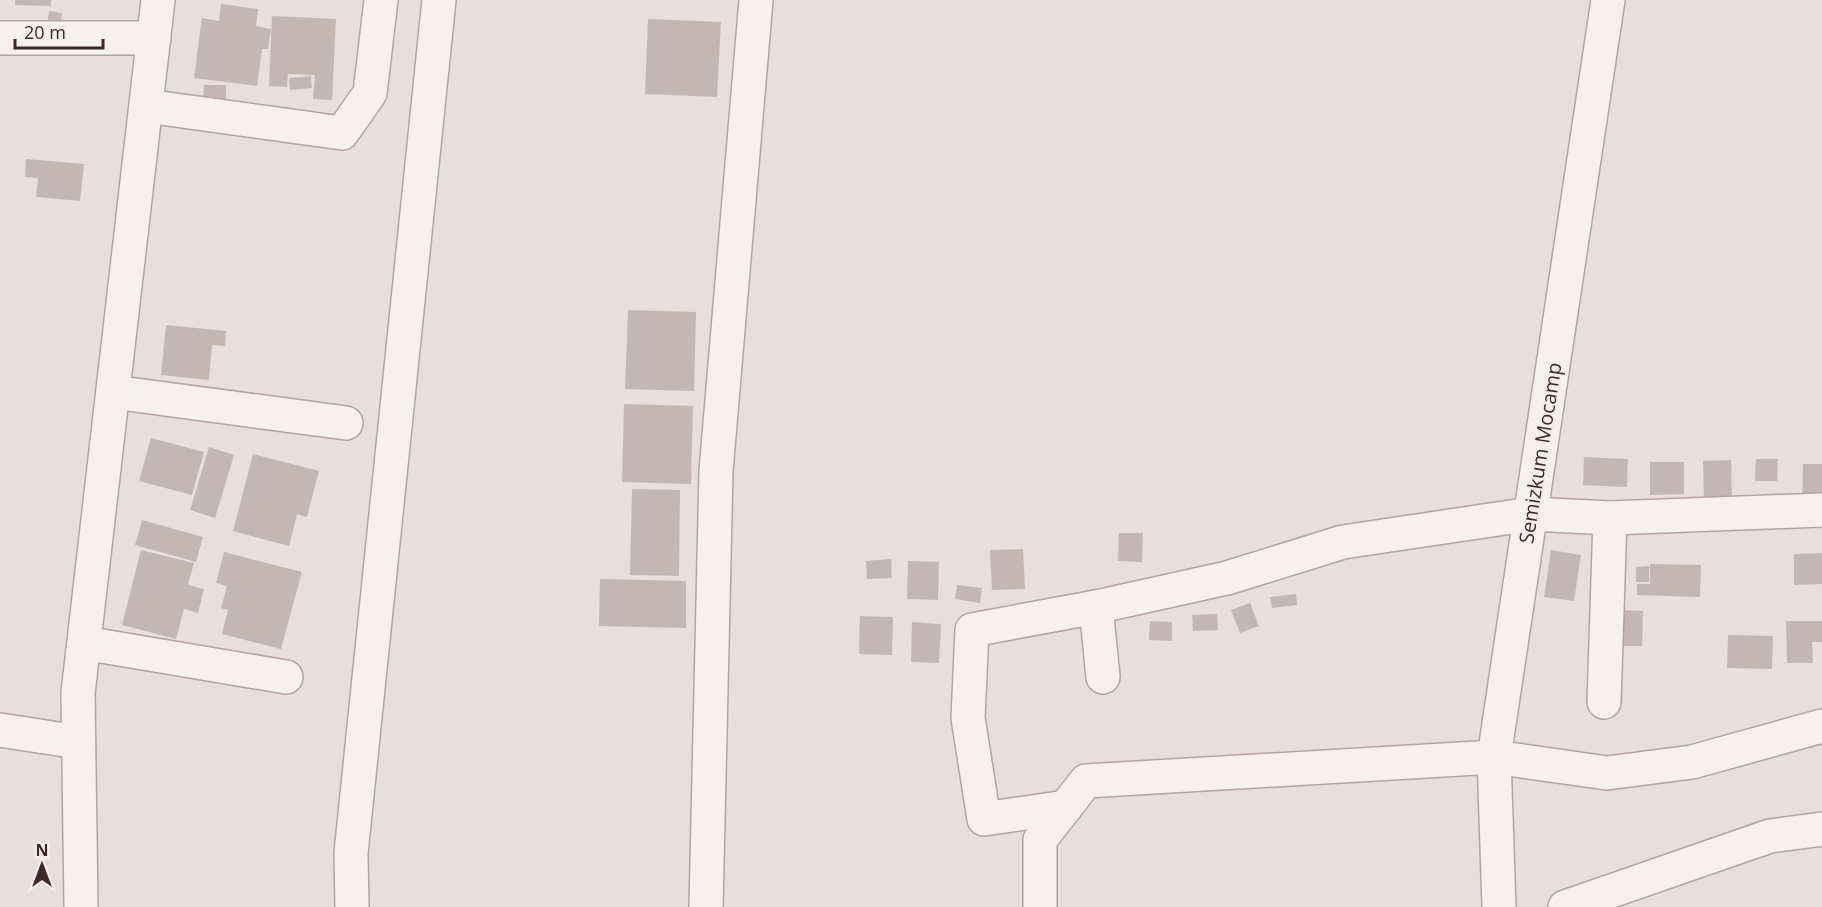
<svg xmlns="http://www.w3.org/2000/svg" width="1822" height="907" font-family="'Open Sans',sans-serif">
  <rect width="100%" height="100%" fill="#e8dede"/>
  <g fill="#c4b6b5">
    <polygon points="15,0 51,0 51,6 15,5"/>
    <polygon points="221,4 258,9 256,26 271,29 268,49 262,49 257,86 194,78 202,18 219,21"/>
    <polygon points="49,11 62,13 59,36 46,35"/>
    <polygon points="272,16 336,19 332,100 313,99 315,75 288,74 287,87 269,86"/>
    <polygon points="648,19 721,22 717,97 645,94"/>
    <polygon points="311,76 312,88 290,90 289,78"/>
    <polygon points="204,85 226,85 226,106 203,106"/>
    <polygon points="26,159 84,164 80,201 36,197 38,178 25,177"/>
    <polygon points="628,310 696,312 694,391 625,389"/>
    <polygon points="166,325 226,331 225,346 212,345 209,380 161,375"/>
    <polygon points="624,404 693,406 691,484 622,482"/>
    <polygon points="151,438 204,452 192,495 139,481"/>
    <polygon points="209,447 234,455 215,518 190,510"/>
    <polygon points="253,454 319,471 307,517 297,514 289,546 233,531"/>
    <polygon points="1584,457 1628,459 1627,487 1583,485"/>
    <polygon points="1756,459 1778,459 1777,481 1755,481"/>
    <polygon points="1731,460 1732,501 1704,502 1703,461"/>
    <polygon points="1650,462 1684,462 1684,494 1650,495"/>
    <polygon points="1803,464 1822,464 1822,507 1802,506"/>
    <polygon points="632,489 680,490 679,576 630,575"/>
    <polygon points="142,520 203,537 196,562 135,545"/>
    <polygon points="1119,533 1143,533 1142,562 1118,561"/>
    <polygon points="1023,549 1025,589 992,590 990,550"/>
    <polygon points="141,550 194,563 188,585 204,589 198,613 184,609 176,639 122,625"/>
    <polygon points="1551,550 1581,555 1574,601 1544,597"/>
    <polygon points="224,552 302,572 281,649 222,634 228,610 221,608 227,586 216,583"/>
    <polygon points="1822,553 1822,584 1794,585 1794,554"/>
    <polygon points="891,559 892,578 867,579 866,561"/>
    <polygon points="908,561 939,562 938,600 907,599"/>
    <polygon points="1650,564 1701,565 1700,597 1637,595 1637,584 1650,584"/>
    <polygon points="1649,566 1649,582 1636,582 1636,567"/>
    <polygon points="600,579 686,581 686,628 599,626"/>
    <polygon points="957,585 982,588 980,603 955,599"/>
    <polygon points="1296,594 1297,605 1272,608 1270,597"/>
    <polygon points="1250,603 1259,626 1240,633 1231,610"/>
    <polygon points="1622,610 1643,611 1642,646 1621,646"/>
    <polygon points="1217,614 1218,630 1193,631 1192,615"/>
    <polygon points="860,616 893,617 892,655 859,654"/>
    <polygon points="1150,621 1172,622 1172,641 1149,640"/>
    <polygon points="1786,621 1822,621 1822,642 1812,642 1813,663 1787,663"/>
    <polygon points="912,622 941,624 939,663 911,662"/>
    <polygon points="1728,635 1773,636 1772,669 1727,668"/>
  </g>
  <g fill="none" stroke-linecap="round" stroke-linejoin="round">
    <defs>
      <g id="street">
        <polyline points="0,38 154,38"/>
        <polyline points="146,106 342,133 370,93 381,0"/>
        <polyline points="113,392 346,423"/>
        <polyline points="84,643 286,677"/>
        <polyline points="1103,677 1096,607 1227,578 1343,542 1531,514 1610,518 1822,510"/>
        <polyline points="1604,702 1610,518"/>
        <polyline points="0,730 78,742"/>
        <polyline points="1066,807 984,819 968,718 972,630 1096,607"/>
        <polyline points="81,907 78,693 158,0"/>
        <polyline points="352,907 351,853 439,0"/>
        <polyline points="706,907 716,471 756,0"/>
        <polyline points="1040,907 1040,840 1086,781 1494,757 1607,773 1692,762 1822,726"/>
        <polyline points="1499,907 1494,757 1608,0"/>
        <polyline points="1565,907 1770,836 1822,829"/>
      </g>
    </defs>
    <use href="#street" stroke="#b2a4a3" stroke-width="36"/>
    <use href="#street" stroke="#f6f1f0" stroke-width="33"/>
  </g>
  <g text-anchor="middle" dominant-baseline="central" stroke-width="5" stroke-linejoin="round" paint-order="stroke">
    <g font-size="20" fill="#3f2927" stroke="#f5eded">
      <text transform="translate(1540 453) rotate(-81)">Semizkum Mocamp</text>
    </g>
  </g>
  <g transform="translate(42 865)" stroke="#f5eded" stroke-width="4.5" paint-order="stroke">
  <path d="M0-4.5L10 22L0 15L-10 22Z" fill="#3f2927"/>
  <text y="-9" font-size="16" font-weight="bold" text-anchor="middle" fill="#3f2927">N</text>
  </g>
  <path d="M15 39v9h88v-9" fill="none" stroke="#3f2927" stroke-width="3"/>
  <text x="24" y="39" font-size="18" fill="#3f2927" stroke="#f5eded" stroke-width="4.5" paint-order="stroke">20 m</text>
</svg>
